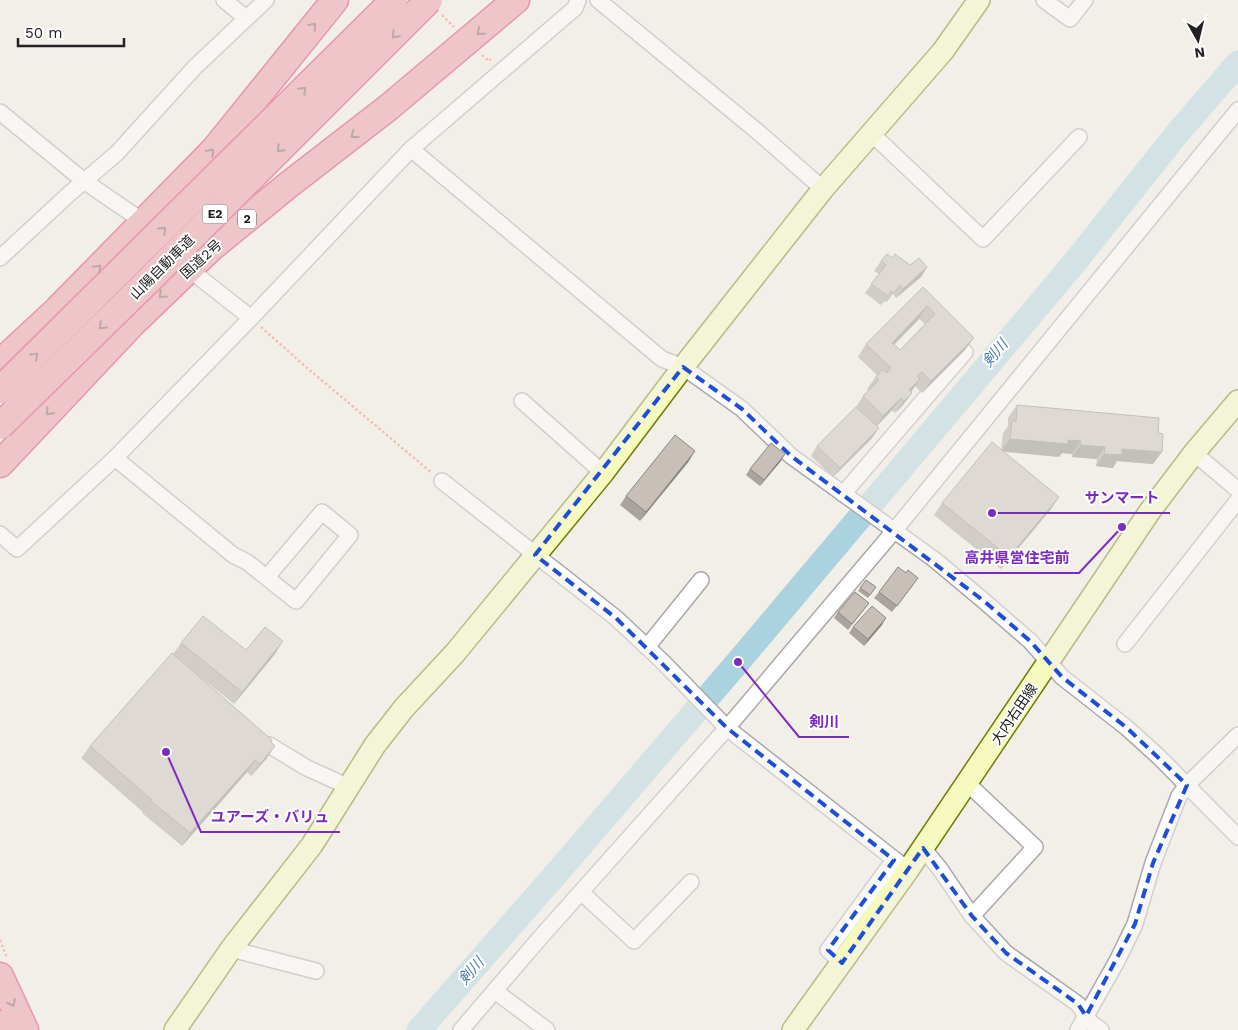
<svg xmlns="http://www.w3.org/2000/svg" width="1238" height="1030" font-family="'Work Sans','Noto Sans JP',sans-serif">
  <rect width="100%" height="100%" fill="#f2efe9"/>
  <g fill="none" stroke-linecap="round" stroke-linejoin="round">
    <polyline stroke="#aad3df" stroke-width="25" points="419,1030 556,874 738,662 1075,262 1176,135 1238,63"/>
    <defs>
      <g id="street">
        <polyline points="224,0 246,18"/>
        <polyline points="598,0 758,132 823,189"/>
        <polyline points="1044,0 1070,19 1085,0"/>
        <polyline points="0,112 84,181 135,216"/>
        <polyline points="872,134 983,239 1079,137"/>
        <polyline points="411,149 662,359 683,367 742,409 791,456 935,560 984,601 1030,641 1062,677 1127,728 1159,757 1238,837"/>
        <polyline points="0,258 69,194 117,153 195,67 266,0"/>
        <polyline points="199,277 251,318"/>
        <polyline points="522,401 603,473"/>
        <polyline points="1194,453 1238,490"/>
        <polyline points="115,458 233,555 247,562 296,601 350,535 322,512 267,577"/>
        <polyline points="442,481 616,618 663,662 727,728 908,870"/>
        <polyline points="843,494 965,352"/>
        <polyline points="0,534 17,549 115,458 251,318 411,149 575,8 578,0"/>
        <polyline points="1125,644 1238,500"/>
        <polyline points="647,647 701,580"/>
        <polyline points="269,745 307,768 349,787"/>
        <polyline points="967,783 1035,847 972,916"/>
        <polyline points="923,848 940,869 972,916 1006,953 1078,1004 1091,1023 1101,1030"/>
        <polyline points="581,892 634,941 691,882"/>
        <polyline points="231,949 316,971"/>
        <polyline points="842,963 828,950 894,860"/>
        <polyline points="495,991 547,1030"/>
        <polyline points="461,1030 539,939 727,728 894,531 1238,110"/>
        <polyline points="1078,1030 1117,961 1135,924 1153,863 1179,796 1187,785 1238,735"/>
      </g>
      <g id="secondary">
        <polyline points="175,1030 231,949 312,845 375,745 404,708 455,653 603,473 683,367 823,189 943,51 979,0"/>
        <polyline points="793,1030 908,870 1150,511 1194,453 1238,401"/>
      </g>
      <g id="highway">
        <polyline points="0,363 57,310 214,150 335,0"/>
        <polyline points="0,464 132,324 211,248 287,186 389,107 516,0"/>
        <polyline points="0,976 25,1030"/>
        <polyline points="0,1024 3,1030"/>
      </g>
    </defs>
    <use href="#street" stroke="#a9a9a9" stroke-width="18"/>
    <use href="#secondary" stroke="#707d05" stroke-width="24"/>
    <use href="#highway" stroke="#dc2a67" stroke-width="29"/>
    <g stroke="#fa8072" stroke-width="2.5" stroke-dasharray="2.5 2.5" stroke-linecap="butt">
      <polyline points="442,15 454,27"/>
      <polyline points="482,55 489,61 491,59"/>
      <polyline points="261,327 306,367 432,473"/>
      <polyline points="0,940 7,958"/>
    </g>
    <use href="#street" stroke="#fff" stroke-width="15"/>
    <use href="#secondary" stroke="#f7fabf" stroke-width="21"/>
    <use href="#highway" stroke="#e892a2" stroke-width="26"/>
    <defs>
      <g id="highway-bridge">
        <polyline points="0,390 394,0"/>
        <polyline points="0,426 144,285 429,0"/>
      </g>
    </defs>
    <use href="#highway-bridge" stroke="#dc2a67" stroke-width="29" stroke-linecap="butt"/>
    <use href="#highway-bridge" stroke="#e892a2" stroke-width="26"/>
  </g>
  <g fill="#aba49e" fill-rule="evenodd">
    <polygon points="892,258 910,265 927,267 921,277 896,298 893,294 887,302 885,301 881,305 865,293 879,274 874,271 881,261"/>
    <path d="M923,287L965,350L922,393L915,386L903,405L895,413L892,410L877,426L872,438L833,477L811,456L817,446L856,407L863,396L869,391L867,389L877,375L858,357L866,344ZM919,319L925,324L900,350L894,345Z"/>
    <polygon points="1017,405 1153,464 1117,461 1113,468 1096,466 1097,459 1072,457 1072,454 1062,453 1059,457 1004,452 1051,509 1001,569 934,515 942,503 1001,450 1003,433 1008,426 1008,418"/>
    <polygon points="689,461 640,521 620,505 626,496"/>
    <polygon points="781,461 760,486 746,475 750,469"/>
    <polygon points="866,580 876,587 868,598 858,591"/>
    <polygon points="913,585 892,612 874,598 879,592"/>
    <polygon points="869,603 848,630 834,618 838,612"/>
    <polygon points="882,625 864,646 849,633 853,627"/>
    <polygon points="181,643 275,654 234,704 198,675 271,742 267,758 251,776 247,772 182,846 142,813 143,812 81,758 90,746 173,654"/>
  </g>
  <g fill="#8b8681">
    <polygon points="927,267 921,277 896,298 903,289"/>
    <polygon points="927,306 919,319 884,355 892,343"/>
    <polygon points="974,338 965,350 922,393 931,381"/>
    <polygon points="920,379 911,392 903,400 909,390"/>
    <polygon points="912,393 903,405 895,413 904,401"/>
    <polygon points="901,398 892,410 875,428 883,416"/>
    <polygon points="879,428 872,438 833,477 840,468"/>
    <polygon points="1010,439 1068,440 1081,441 1072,454 1062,453 1059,457 1001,451"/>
    <polygon points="1080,445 1105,447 1097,459 1072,457"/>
    <polygon points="1122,449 1162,452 1153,464 1117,461 1113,468 1096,466 1104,454"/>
    <polygon points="695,451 689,461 640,521 646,512"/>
    <polygon points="785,454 781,461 760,486 764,480"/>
    <polygon points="1059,497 1051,509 1001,569 1009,557"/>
    <polygon points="886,618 882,625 864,646 868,639"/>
    <polygon points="283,641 275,654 234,704 242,692"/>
    <polygon points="275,746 267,758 251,776 260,764"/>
    <polygon points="255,760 247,772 182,846 190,833"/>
  </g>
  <g fill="#c7bfb8" stroke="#8b8681" fill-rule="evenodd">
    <polygon points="887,254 892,258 895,254 910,265 919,258 927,267 903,289 900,285 894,293 891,291 888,296 871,284 886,265 881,261"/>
    <path d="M923,287L974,338L931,381L922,372L917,376L920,379L909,390L912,393L904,401L901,398L883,416L863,396L879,380L876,377L883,369L887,373L891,368L866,344ZM927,306L935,314L900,350L892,343Z"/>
    <polygon points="1017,405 1159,418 1158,433 1163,434 1162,452 1122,449 1122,455 1104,454 1105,447 1080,445 1081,441 1068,440 1068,444 1010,439 1012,421 1016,421"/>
    <polygon points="856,407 879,428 840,468 817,446"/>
    <polygon points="675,435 695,451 646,512 626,496"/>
    <polygon points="992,442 1059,497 1009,557 942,503"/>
    <polygon points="771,443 785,454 764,480 750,469"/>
    <polygon points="898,567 906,573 908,570 918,578 897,606 879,592"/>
    <polygon points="866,580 876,587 870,595 860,588"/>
    <polygon points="855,592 869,603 852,624 838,612"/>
    <polygon points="872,606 886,618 868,639 853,627"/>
    <polygon points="203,616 246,650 265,627 283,641 242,692 181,643"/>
    <polygon points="172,653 272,740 271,742 275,746 260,764 255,760 190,833 151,801 152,800 90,746"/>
  </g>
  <defs><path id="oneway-chevron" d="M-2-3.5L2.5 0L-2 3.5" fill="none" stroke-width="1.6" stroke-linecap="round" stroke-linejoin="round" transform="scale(1.25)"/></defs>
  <g stroke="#7b545c">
    <use href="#oneway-chevron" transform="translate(313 26) rotate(-50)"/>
    <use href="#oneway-chevron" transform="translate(480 32) rotate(140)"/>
    <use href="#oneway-chevron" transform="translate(395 35) rotate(135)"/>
    <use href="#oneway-chevron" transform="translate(303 90) rotate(-45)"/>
    <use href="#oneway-chevron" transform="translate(354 135) rotate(143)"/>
    <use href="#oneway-chevron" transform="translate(280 149) rotate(135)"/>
    <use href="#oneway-chevron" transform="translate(211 152) rotate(-47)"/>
    <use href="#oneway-chevron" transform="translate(163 230) rotate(-45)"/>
    <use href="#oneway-chevron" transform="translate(98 268) rotate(-46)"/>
    <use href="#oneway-chevron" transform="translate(162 295) rotate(136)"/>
    <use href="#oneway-chevron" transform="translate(102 326) rotate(136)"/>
    <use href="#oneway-chevron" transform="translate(35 356) rotate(-44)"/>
    <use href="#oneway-chevron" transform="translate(49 412) rotate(133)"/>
    <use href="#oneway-chevron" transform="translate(12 1003) rotate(64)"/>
  </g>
  <path d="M0 0H1238V1030H0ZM683,367L742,409L791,456L984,601L1030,641L1062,677L1127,728L1187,785L1153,863L1135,924L1086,1016L1078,1004L1006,953L972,916L923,848L842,963L828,950L894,860L727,728L616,618L535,555Z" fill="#f2efe9" fill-opacity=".55" fill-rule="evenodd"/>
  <path fill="none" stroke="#1d4ed8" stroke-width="4" stroke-dasharray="10 6" stroke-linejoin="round" d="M683,367L742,409L791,456L984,601L1030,641L1062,677L1127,728L1187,785L1153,863L1135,924L1086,1016L1078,1004L1006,953L972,916L923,848L842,963L828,950L894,860L727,728L616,618L535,555Z"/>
  <g text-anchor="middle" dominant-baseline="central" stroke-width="4" stroke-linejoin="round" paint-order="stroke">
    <g fill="#fff" stroke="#646464" stroke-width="1">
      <rect x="202.5" y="204.5" width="25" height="19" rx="4"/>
      <rect x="238" y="209.5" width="18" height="19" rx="4"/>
    </g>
    <g font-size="12" font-weight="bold" fill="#222">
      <text x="215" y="214">E2</text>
      <text x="247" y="219">2</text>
    </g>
    <g font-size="14" fill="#222" stroke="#fff">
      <text transform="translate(201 259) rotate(-42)">国道2号</text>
      <text transform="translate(162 267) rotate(-45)">山陽自動車道</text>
      <text transform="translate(1014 714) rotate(-56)">大内右田線</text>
    </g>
    <g font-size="15" font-style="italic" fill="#4a7aab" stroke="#fff">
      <text transform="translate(995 353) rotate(-50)">剣川</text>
      <text transform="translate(471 971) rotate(-49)">剣川</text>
    </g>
  </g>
  <path fill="none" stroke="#7b2cbf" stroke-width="2" d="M992 513L1075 513H1170M1122 527L1079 573H954M738 662L799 737H849M166 752L201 832H340"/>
  <g fill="#7b2cbf" stroke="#fff" stroke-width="2">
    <circle cx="992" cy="513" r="5"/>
    <circle cx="1122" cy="527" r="5"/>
    <circle cx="738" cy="662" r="5"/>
    <circle cx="166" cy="752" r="5"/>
  </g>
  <g font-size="15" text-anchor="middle" font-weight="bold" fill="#7b2cbf" stroke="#fff" stroke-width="4" stroke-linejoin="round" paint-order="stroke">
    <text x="1122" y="503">サンマート</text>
    <text x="1017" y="563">高井県営住宅前</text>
    <text x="824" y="727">剣川</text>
    <text x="270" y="822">ユアーズ・バリュ</text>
  </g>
  <g transform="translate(1198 40) rotate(172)" stroke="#ffffff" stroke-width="4" paint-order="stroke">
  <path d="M0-4L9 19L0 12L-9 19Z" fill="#222222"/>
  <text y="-8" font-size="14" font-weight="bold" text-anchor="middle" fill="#222222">N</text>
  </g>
  <path d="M18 38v8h106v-8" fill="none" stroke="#222222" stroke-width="2.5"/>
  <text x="25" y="38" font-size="15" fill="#222222" stroke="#ffffff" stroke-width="4" paint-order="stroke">50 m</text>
</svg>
